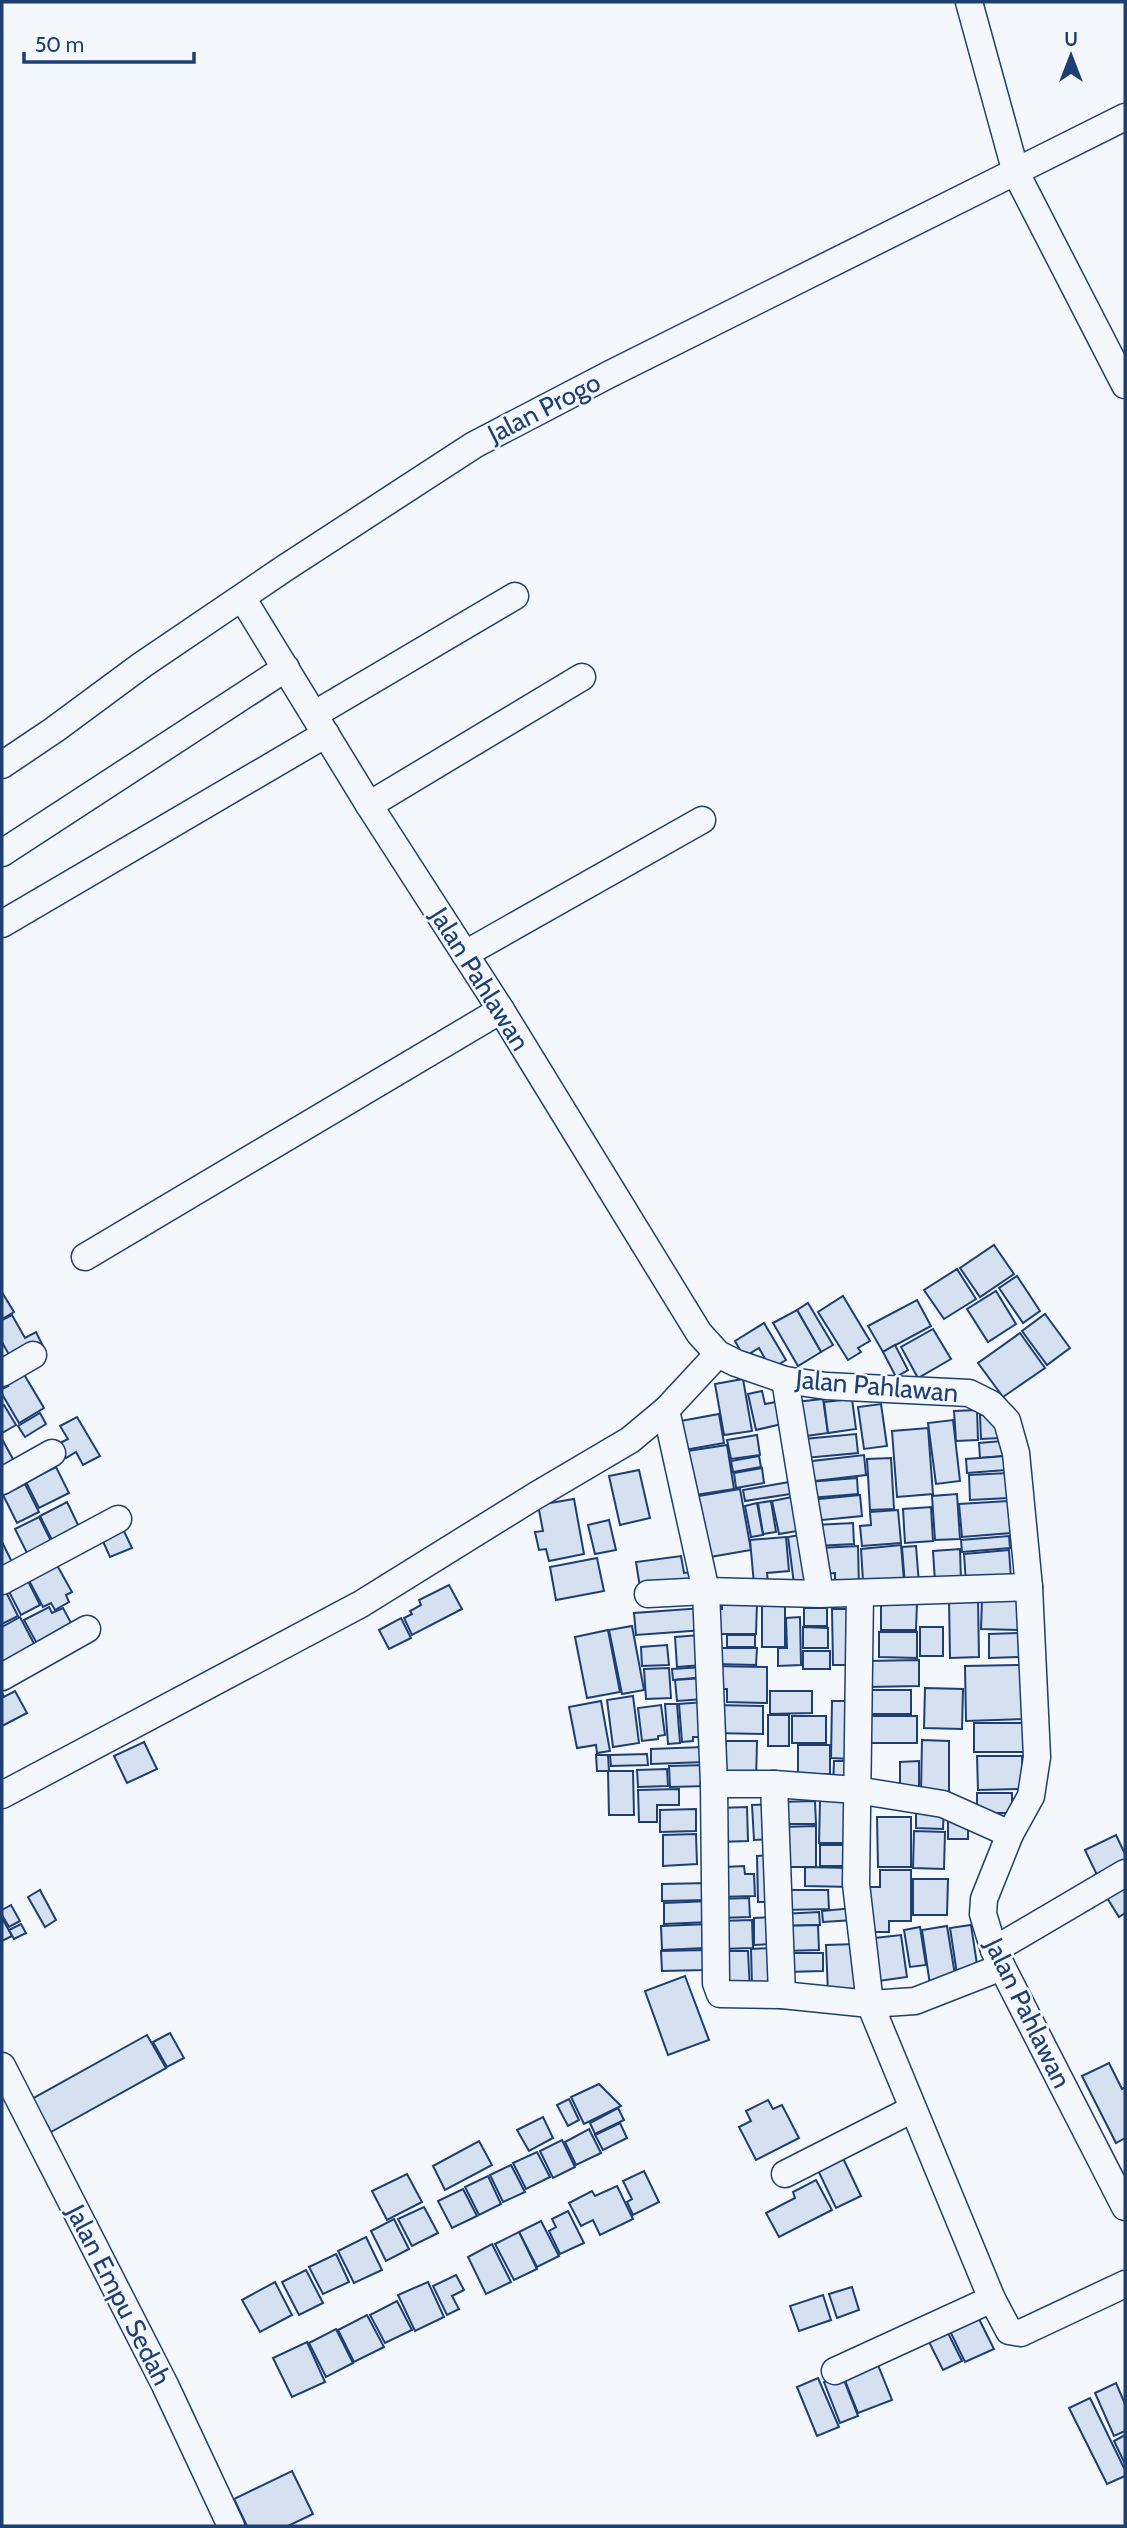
<svg xmlns="http://www.w3.org/2000/svg" width="1127" height="2528" font-family="Cabin,sans-serif">
  <rect width="100%" height="100%" fill="#f4f7fb"/>
  <g fill="#d5e0f0" stroke="#1d3f73" stroke-width="2">
    <polygon points="994,1245 1014,1274 980,1297 960,1268"/>
    <polygon points="957,1269 976,1299 944,1319 924,1290"/>
    <polygon points="1017,1276 1040,1311 1023,1323 999,1288"/>
    <polygon points="996,1291 1016,1324 988,1342 967,1309"/>
    <polygon points="3,1294 14,1312 2,1319 2,1295"/>
    <polygon points="843,1296 870,1341 858,1348 861,1352 848,1360 818,1312"/>
    <polygon points="917,1300 931,1326 883,1352 868,1326"/>
    <polygon points="808,1303 833,1345 821,1352 797,1310"/>
    <polygon points="797,1310 821,1352 798,1366 773,1323"/>
    <polygon points="1045,1314 1070,1348 1047,1365 1022,1331"/>
    <polygon points="12,1315 25,1338 36,1332 44,1348 14,1364 2,1342 2,1320"/>
    <polygon points="764,1323 786,1360 771,1369 759,1348 744,1357 735,1341"/>
    <polygon points="933,1329 951,1359 918,1378 901,1347"/>
    <polygon points="1020,1333 1045,1368 1003,1397 978,1363"/>
    <polygon points="895,1345 908,1370 896,1377 883,1352"/>
    <polygon points="22,1371 44,1408 19,1423 2,1394 2,1389 8,1386 5,1381"/>
    <polygon points="743,1379 752,1431 724,1435 715,1384"/>
    <polygon points="762,1391 765,1404 781,1401 786,1423 756,1430 748,1394"/>
    <polygon points="823,1399 828,1433 799,1437 795,1402"/>
    <polygon points="852,1399 856,1429 828,1433 824,1402"/>
    <polygon points="881,1404 887,1446 864,1449 858,1407"/>
    <polygon points="4,1405 16,1425 2,1433 2,1406"/>
    <polygon points="977,1410 978,1440 956,1441 954,1411"/>
    <polygon points="40,1413 46,1424 25,1437 18,1426"/>
    <polygon points="719,1414 724,1443 679,1451 675,1422"/>
    <polygon points="1000,1414 1000,1438 981,1439 980,1415"/>
    <polygon points="77,1417 100,1456 83,1465 76,1452 66,1458 58,1444 68,1439 60,1426"/>
    <polygon points="953,1420 960,1481 936,1484 928,1423"/>
    <polygon points="928,1428 933,1494 897,1497 892,1431"/>
    <polygon points="856,1434 858,1453 805,1458 804,1439"/>
    <polygon points="757,1435 760,1455 731,1459 727,1440"/>
    <polygon points="2,1439 14,1461 2,1468"/>
    <polygon points="1002,1441 1003,1456 980,1458 979,1443"/>
    <polygon points="727,1445 734,1489 689,1496 681,1452"/>
    <polygon points="864,1455 866,1475 806,1482 804,1462"/>
    <polygon points="759,1456 761,1467 733,1472 731,1461"/>
    <polygon points="1006,1456 1006,1470 967,1473 966,1459"/>
    <polygon points="891,1458 894,1509 870,1510 867,1459"/>
    <polygon points="56,1467 69,1493 39,1508 26,1482"/>
    <polygon points="762,1468 764,1483 736,1488 734,1473"/>
    <polygon points="639,1470 650,1518 620,1525 609,1476"/>
    <polygon points="1008,1473 1009,1498 970,1500 969,1475"/>
    <polygon points="857,1478 858,1494 810,1498 808,1482"/>
    <polygon points="795,1481 797,1493 745,1501 743,1490"/>
    <polygon points="25,1484 39,1512 17,1523 3,1495"/>
    <polygon points="740,1489 751,1550 704,1558 693,1497"/>
    <polygon points="957,1494 960,1539 935,1540 932,1496"/>
    <polygon points="860,1495 862,1516 812,1521 809,1500"/>
    <polygon points="797,1496 803,1530 779,1534 772,1501"/>
    <polygon points="574,1499 584,1554 549,1561 546,1549 539,1550 535,1532 543,1531 538,1505"/>
    <polygon points="771,1501 776,1532 763,1534 758,1503"/>
    <polygon points="1008,1501 1011,1533 962,1537 959,1504"/>
    <polygon points="67,1502 82,1533 55,1546 40,1516"/>
    <polygon points="757,1503 763,1535 751,1537 745,1506"/>
    <polygon points="931,1507 933,1541 905,1543 903,1509"/>
    <polygon points="898,1510 901,1543 862,1546 860,1526 871,1525 870,1512"/>
    <polygon points="39,1517 55,1549 31,1561 15,1529"/>
    <polygon points="609,1520 616,1550 595,1554 588,1525"/>
    <polygon points="853,1523 854,1544 816,1546 815,1525"/>
    <polygon points="122,1527 132,1548 110,1557 101,1537"/>
    <polygon points="806,1534 812,1581 794,1584 788,1537"/>
    <polygon points="1009,1536 1010,1548 962,1552 961,1540"/>
    <polygon points="786,1537 789,1571 767,1573 768,1583 754,1584 750,1540"/>
    <polygon points="2,1542 16,1570 2,1578"/>
    <polygon points="901,1545 904,1581 863,1581 861,1549"/>
    <polygon points="858,1546 859,1588 835,1589 835,1573 820,1574 819,1548"/>
    <polygon points="916,1546 919,1584 905,1585 902,1547"/>
    <polygon points="960,1549 961,1581 935,1582 933,1551"/>
    <polygon points="1009,1550 1011,1579 966,1583 964,1554"/>
    <polygon points="681,1556 684,1573 693,1572 695,1587 641,1594 636,1562"/>
    <polygon points="53,1558 72,1592 66,1595 69,1602 55,1610 51,1603 43,1607 25,1573"/>
    <polygon points="597,1558 604,1591 556,1600 550,1567"/>
    <polygon points="24,1573 40,1605 21,1615 4,1582"/>
    <polygon points="449,1585 462,1609 412,1635 404,1618 412,1614 410,1611 421,1605 419,1600"/>
    <polygon points="5,1590 18,1616 2,1624 2,1592"/>
    <polygon points="949,1599 978,1599 979,1657 950,1658"/>
    <polygon points="982,1599 1020,1600 1019,1630 981,1629"/>
    <polygon points="881,1602 917,1603 916,1630 881,1630"/>
    <polygon points="722,1603 757,1603 756,1634 713,1634 713,1609 722,1609"/>
    <rect x="762" y="1603" width="23" height="44"/>
    <polygon points="49,1607 52,1613 63,1608 76,1632 41,1651 24,1620"/>
    <polygon points="703,1608 704,1630 636,1635 634,1613"/>
    <rect x="804" y="1608" width="23" height="18"/>
    <polygon points="832,1609 853,1609 853,1665 833,1665"/>
    <polygon points="20,1617 39,1653 2,1665 2,1627"/>
    <polygon points="800,1617 801,1665 778,1666 778,1648 787,1648 786,1618"/>
    <polygon points="401,1618 411,1638 389,1649 379,1630"/>
    <polygon points="632,1626 644,1690 622,1694 609,1630"/>
    <polygon points="803,1627 828,1628 828,1648 803,1648"/>
    <rect x="920" y="1627" width="23" height="29"/>
    <polygon points="608,1630 620,1692 587,1698 575,1637"/>
    <polygon points="879,1632 917,1632 917,1658 879,1657"/>
    <polygon points="1021,1633 1021,1657 989,1658 989,1634"/>
    <polygon points="700,1635 703,1665 677,1667 675,1637"/>
    <rect x="727" y="1635" width="28" height="12"/>
    <polygon points="667,1645 669,1665 642,1666 641,1647"/>
    <polygon points="715,1648 757,1648 756,1665 715,1664"/>
    <rect x="803" y="1651" width="27" height="18"/>
    <polygon points="919,1660 919,1686 867,1687 867,1661"/>
    <polygon points="1023,1665 1024,1719 966,1721 965,1666"/>
    <polygon points="714,1666 767,1667 767,1703 727,1702 727,1689 714,1689"/>
    <polygon points="704,1667 705,1677 673,1680 672,1669"/>
    <polygon points="669,1668 671,1698 646,1699 644,1669"/>
    <polygon points="703,1678 704,1699 677,1701 675,1680"/>
    <polygon points="925,1688 963,1689 962,1729 924,1728"/>
    <rect x="864" y="1690" width="47" height="24"/>
    <polygon points="15,1691 27,1713 2,1726 2,1693 4,1697"/>
    <polygon points="770,1691 812,1691 812,1713 770,1714"/>
    <polygon points="633,1696 639,1743 613,1747 607,1700"/>
    <polygon points="601,1701 610,1751 597,1753 596,1745 577,1748 569,1707"/>
    <polygon points="832,1701 851,1701 851,1759 831,1758"/>
    <polygon points="704,1702 706,1737 693,1737 693,1741 682,1742 679,1704"/>
    <polygon points="665,1704 677,1704 680,1743 668,1744"/>
    <polygon points="661,1705 665,1735 658,1736 658,1739 642,1741 638,1708"/>
    <polygon points="713,1705 763,1706 763,1734 713,1733"/>
    <rect x="768" y="1715" width="21" height="31"/>
    <rect x="792" y="1716" width="34" height="27"/>
    <polygon points="866,1716 917,1716 917,1743 867,1743"/>
    <rect x="974" y="1723" width="51" height="29"/>
    <polygon points="922,1740 949,1741 949,1793 921,1792"/>
    <polygon points="726,1741 757,1741 756,1782 726,1781 720,1748 726,1749"/>
    <polygon points="144,1742 157,1769 127,1783 114,1756"/>
    <rect x="798" y="1745" width="32" height="29"/>
    <polygon points="704,1747 705,1762 651,1764 651,1749"/>
    <polygon points="647,1754 648,1765 611,1766 610,1755"/>
    <polygon points="596,1755 608,1755 609,1771 597,1771"/>
    <polygon points="977,1756 1022,1756 1023,1789 978,1790"/>
    <polygon points="834,1761 853,1761 852,1786 833,1786"/>
    <polygon points="919,1761 919,1795 900,1795 900,1762"/>
    <polygon points="706,1765 707,1786 670,1787 669,1766"/>
    <polygon points="667,1769 668,1786 638,1787 637,1770"/>
    <polygon points="608,1771 633,1771 634,1815 609,1815"/>
    <polygon points="679,1789 679,1805 657,1805 657,1822 639,1822 638,1790"/>
    <rect x="977" y="1793" width="35" height="20"/>
    <polygon points="820,1800 847,1800 847,1843 819,1843"/>
    <polygon points="815,1801 816,1824 780,1824 779,1802"/>
    <polygon points="772,1804 773,1839 754,1840 752,1805"/>
    <polygon points="747,1807 748,1841 718,1842 718,1808"/>
    <polygon points="916,1807 944,1807 943,1829 916,1828"/>
    <polygon points="696,1809 696,1831 660,1832 660,1810"/>
    <polygon points="877,1817 911,1817 911,1867 878,1867"/>
    <rect x="948" y="1820" width="20" height="19"/>
    <polygon points="816,1826 816,1867 780,1867 780,1827"/>
    <polygon points="914,1831 945,1832 944,1869 913,1868"/>
    <polygon points="696,1834 697,1864 663,1866 663,1835"/>
    <polygon points="1116,1835 1125,1854 1125,1861 1097,1875 1085,1850"/>
    <rect x="820" y="1845" width="35" height="21"/>
    <polygon points="775,1855 777,1910 766,1910 765,1902 758,1902 757,1856"/>
    <polygon points="744,1866 745,1874 754,1874 755,1896 717,1897 725,1867"/>
    <polygon points="805,1867 853,1868 853,1887 805,1886"/>
    <polygon points="880,1870 911,1870 911,1921 889,1921 889,1932 865,1932 865,1887 880,1887"/>
    <polygon points="913,1879 948,1879 947,1915 913,1915"/>
    <polygon points="1125,1880 1125,1913 1119,1917 1104,1893"/>
    <polygon points="708,1883 708,1900 662,1901 662,1884"/>
    <polygon points="40,1890 56,1920 45,1927 28,1897"/>
    <polygon points="782,1890 828,1890 829,1909 783,1910"/>
    <polygon points="749,1898 750,1917 719,1918 718,1899"/>
    <polygon points="710,1901 710,1922 664,1924 664,1903"/>
    <polygon points="11,1905 20,1921 9,1927 2,1915 2,1910"/>
    <polygon points="853,1908 854,1920 823,1922 822,1911"/>
    <polygon points="819,1912 820,1925 782,1926 782,1914"/>
    <polygon points="774,1917 775,1944 754,1945 754,1918"/>
    <polygon points="2,1918 12,1936 2,1941"/>
    <polygon points="752,1920 753,1948 720,1949 719,1921"/>
    <polygon points="21,1924 26,1933 14,1939 9,1930"/>
    <polygon points="710,1924 705,1948 662,1950 661,1926"/>
    <polygon points="818,1925 819,1950 783,1951 782,1926"/>
    <polygon points="971,1925 978,1971 957,1974 950,1928"/>
    <polygon points="947,1926 956,1981 930,1985 922,1930"/>
    <polygon points="920,1927 926,1965 910,1967 904,1930"/>
    <polygon points="901,1935 907,1977 871,1982 866,1939"/>
    <polygon points="857,1944 859,1993 828,1994 826,1945"/>
    <polygon points="771,1948 772,1986 752,1986 751,1949"/>
    <polygon points="705,1950 706,1970 662,1971 661,1951"/>
    <polygon points="720,1951 748,1951 750,1991 721,1982"/>
    <polygon points="785,1953 823,1953 823,1971 786,1972"/>
    <polygon points="685,1976 709,2040 668,2055 645,1991"/>
    <polygon points="170,2033 184,2058 167,2067 153,2042"/>
    <polygon points="147,2035 166,2068 51,2132 32,2099"/>
    <polygon points="1109,2063 1122,2089 1125,2087 1125,2138 1116,2143 1082,2076"/>
    <polygon points="599,2084 621,2106 584,2124 571,2097"/>
    <polygon points="569,2099 579,2120 568,2126 557,2105"/>
    <polygon points="768,2100 773,2109 782,2105 799,2138 756,2160 739,2127 751,2121 746,2111"/>
    <polygon points="618,2108 624,2120 595,2134 590,2123"/>
    <polygon points="543,2117 553,2138 529,2151 517,2130"/>
    <polygon points="620,2123 627,2138 603,2150 595,2135"/>
    <polygon points="589,2129 601,2153 576,2165 565,2142"/>
    <polygon points="562,2140 575,2167 553,2178 540,2151"/>
    <polygon points="479,2141 492,2165 445,2190 433,2166"/>
    <polygon points="537,2152 550,2177 526,2189 513,2163"/>
    <polygon points="840,2152 861,2196 836,2208 815,2164"/>
    <polygon points="511,2165 525,2192 503,2202 490,2175"/>
    <polygon points="644,2171 659,2202 633,2215 627,2202 632,2199 623,2181"/>
    <polygon points="407,2174 422,2202 387,2220 372,2191"/>
    <polygon points="488,2176 501,2204 479,2215 465,2187"/>
    <polygon points="816,2180 832,2210 779,2237 766,2213 795,2198 793,2192"/>
    <polygon points="617,2186 633,2219 600,2235 593,2220 581,2226 569,2203 592,2191 595,2196"/>
    <polygon points="463,2189 477,2216 452,2228 438,2201"/>
    <polygon points="424,2207 438,2233 412,2246 398,2219"/>
    <polygon points="568,2211 584,2243 560,2254 549,2231 556,2227 552,2219"/>
    <polygon points="394,2219 409,2249 386,2261 371,2231"/>
    <polygon points="541,2221 559,2256 537,2267 519,2232"/>
    <polygon points="519,2232 537,2269 514,2280 495,2244"/>
    <polygon points="366,2237 382,2270 354,2283 338,2251"/>
    <polygon points="492,2244 511,2282 486,2294 468,2257"/>
    <polygon points="336,2254 349,2282 323,2294 309,2267"/>
    <polygon points="306,2270 323,2303 299,2315 282,2282"/>
    <polygon points="456,2275 464,2290 452,2296 459,2309 447,2315 433,2286"/>
    <polygon points="275,2282 292,2315 260,2332 242,2300"/>
    <polygon points="428,2282 444,2317 415,2331 398,2295"/>
    <polygon points="852,2287 859,2310 837,2318 829,2294"/>
    <polygon points="823,2295 831,2320 799,2331 790,2306"/>
    <polygon points="397,2301 412,2330 385,2343 370,2315"/>
    <polygon points="975,2311 994,2349 965,2362 947,2325"/>
    <polygon points="367,2315 384,2347 354,2362 338,2330"/>
    <polygon points="945,2327 962,2361 943,2370 926,2336"/>
    <polygon points="336,2329 353,2363 326,2377 309,2343"/>
    <polygon points="307,2342 325,2382 292,2397 273,2358"/>
    <polygon points="878,2365 892,2400 858,2413 844,2378"/>
    <polygon points="842,2375 858,2416 840,2423 824,2382"/>
    <polygon points="818,2378 839,2427 817,2436 797,2387"/>
    <polygon points="1116,2383 1125,2404 1125,2431 1114,2436 1095,2393"/>
    <polygon points="1090,2398 1125,2470 1125,2476 1107,2484 1069,2408"/>
    <polygon points="1125,2435 1125,2464 1114,2441"/>
    <polygon points="292,2471 313,2514 288,2526 247,2526 234,2499"/>
  </g>
  <g fill="none" stroke-linecap="round" stroke-linejoin="round">
    <defs>
      <g id="minor">
        <polyline points="969,2 1016,173 1125,385"/>
        <polyline points="243,599 369,805 501,1010 699,1333 718,1354 736,1363 785,1380 826,1386 969,1393 991,1404 1007,1421 1016,1453 1029,1587 1037,1757 1031,1796 1010,1834 984,1899 983,1914 994,1950 1002,1967 1125,2207"/>
        <polyline points="315,714 515,596"/>
        <polyline points="2,765 54,730 142,665 285,568 474,445 610,374 1125,117"/>
        <polyline points="369,805 582,677"/>
        <polyline points="2,853 286,668"/>
        <polyline points="2,924 326,734"/>
        <polyline points="465,954 702,820"/>
        <polyline points="85,1257 501,1010"/>
        <polyline points="2,1373 33,1355"/>
        <polyline points="785,1380 820,1594"/>
        <polyline points="666,1410 706,1591 714,1784"/>
        <polyline points="2,1481 52,1453"/>
        <polyline points="2,1581 118,1519"/>
        <polyline points="860,1593 856,1884 870,2004 992,2299 1009,2331 1021,2333 1125,2284"/>
        <polyline points="648,1594 706,1591 820,1594 1029,1587"/>
        <polyline points="2,1677 87,1629"/>
        <polyline points="774,1784 782,1995"/>
        <polyline points="2,1795 361,1604 535,1496 630,1440 666,1410 718,1354"/>
        <polyline points="994,1950 1125,1873"/>
        <polyline points="1002,1967 915,2001 870,2004 782,1995 720,1994 716,1983 714,1784 774,1784 856,1790 943,1804 1010,1834"/>
        <polyline points="2,2066 165,2385 231,2526"/>
        <polyline points="785,2174 913,2109"/>
        <polyline points="835,2371 992,2299"/>
      </g>
    </defs>
    <use href="#minor" stroke="#1d3f73" stroke-width="29"/>
    <use href="#minor" stroke="#f4f7fb" stroke-width="26"/>
  </g>
  <g text-anchor="middle" dominant-baseline="central" stroke-width="5" stroke-linejoin="round" paint-order="stroke">
    <g font-size="26" fill="#1d3f73" stroke="#f4f7fb">
      <text transform="translate(544 408) rotate(-27)">Jalan Progo</text>
      <text transform="translate(480 979) rotate(58)">Jalan Pahlawan</text>
      <text transform="translate(877 1386) rotate(5)">Jalan Pahlawan</text>
      <text transform="translate(1028 2013) rotate(64)">Jalan Pahlawan</text>
      <text transform="translate(119 2295) rotate(63)">Jalan Empu Sedah</text>
    </g>
  </g>
  <rect width="1127" height="2528" fill="none" stroke="#1d3f73" stroke-width="7"/>
  <g transform="translate(1071 56)" stroke="#f4f7fb" stroke-width="5" paint-order="stroke">
  <path d="M0-5L12 26L0 18L-12 26Z" fill="#1d3f73"/>
  <text y="-10" font-size="19" font-weight="bold" text-anchor="middle" fill="#1d3f73">U</text>
  </g>
  <path d="M24 52v10h170v-10" fill="none" stroke="#1d3f73" stroke-width="3.5"/>
  <text x="35" y="52" font-size="21" fill="#1d3f73" stroke="#f4f7fb" stroke-width="5" paint-order="stroke">50 m</text>
</svg>
